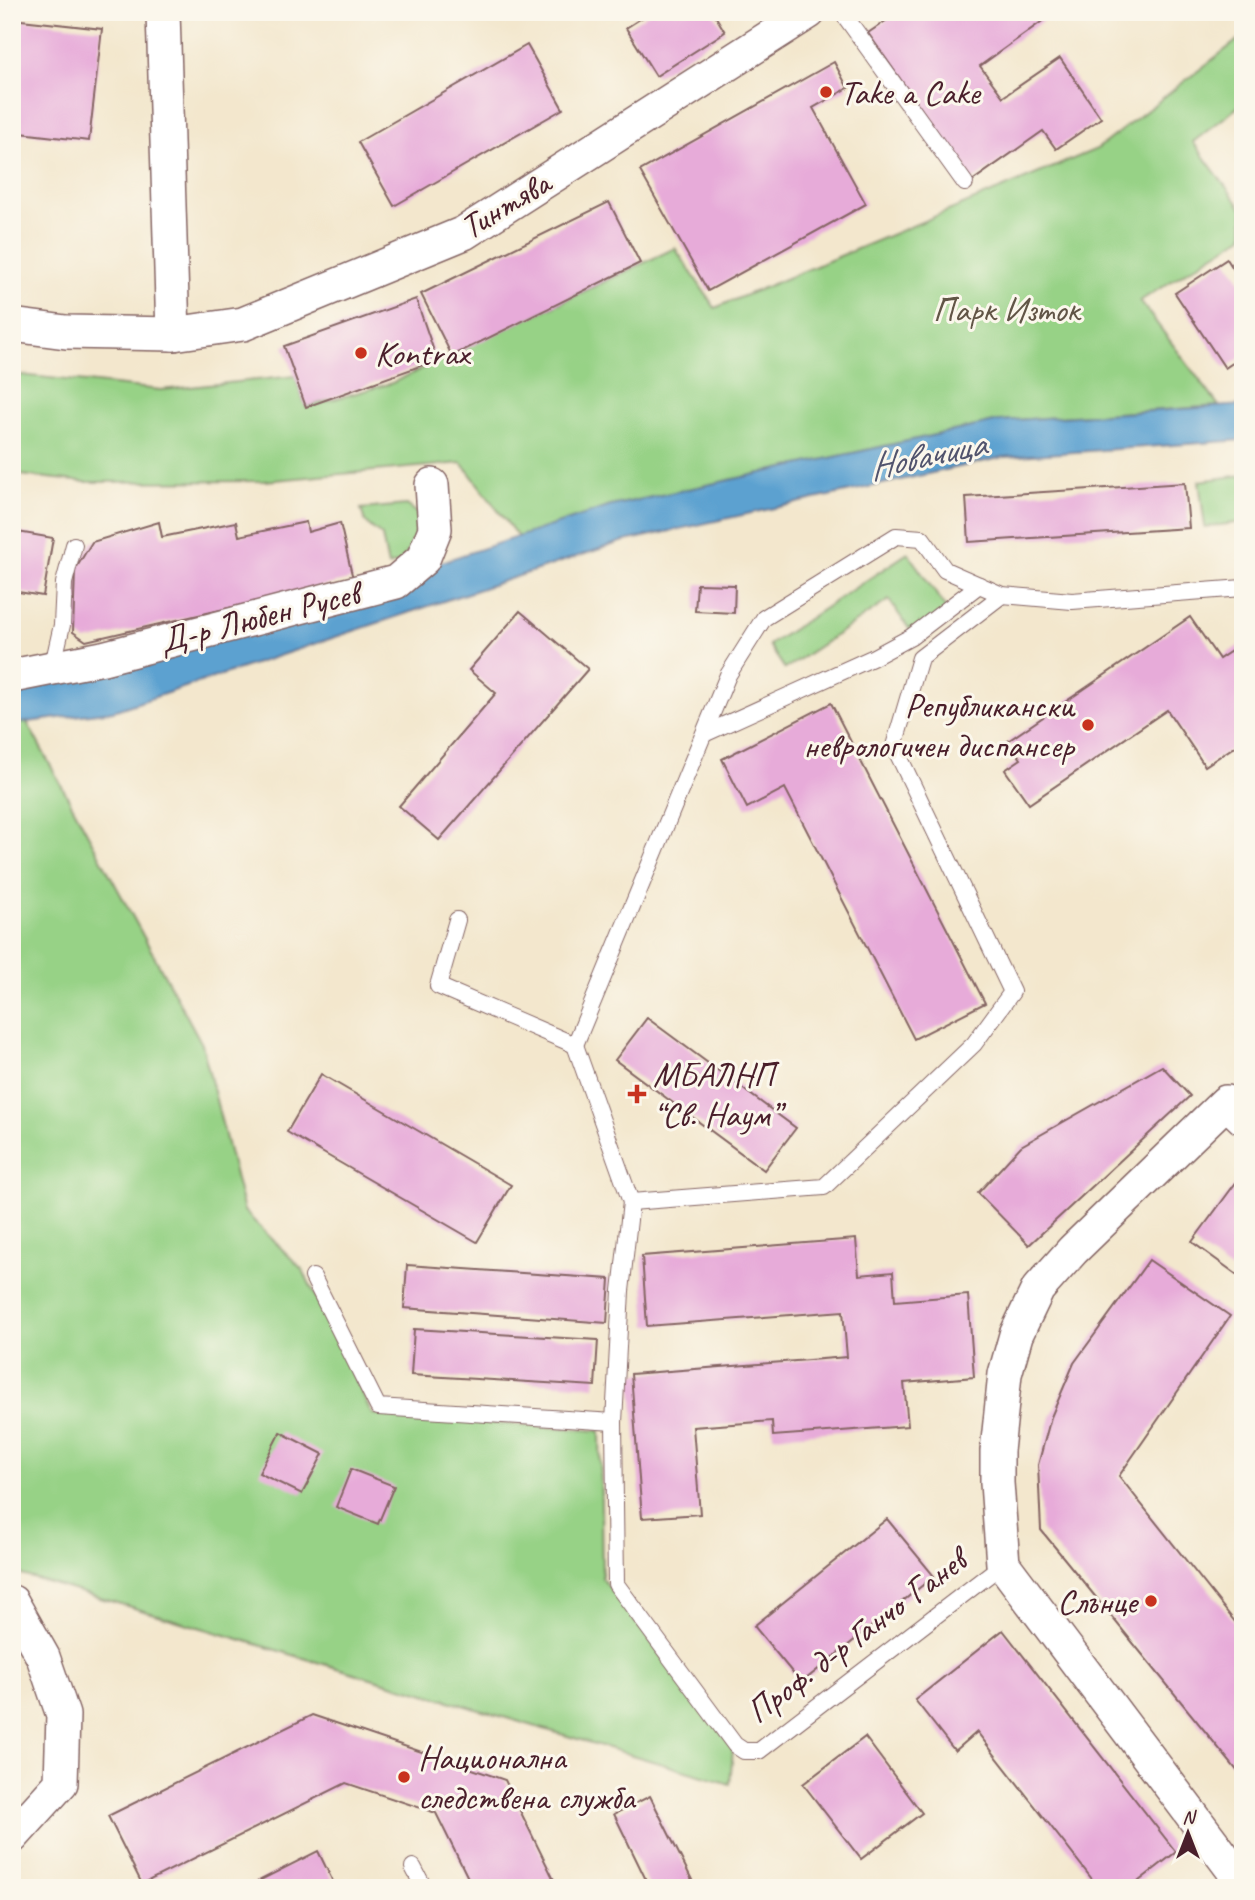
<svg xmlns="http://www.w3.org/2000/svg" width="1255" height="1900" font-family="Caveat,sans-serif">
  <rect width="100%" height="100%" fill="#fbf7ec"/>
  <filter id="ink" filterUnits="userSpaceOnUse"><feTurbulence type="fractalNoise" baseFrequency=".0143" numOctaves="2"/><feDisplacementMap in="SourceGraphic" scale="14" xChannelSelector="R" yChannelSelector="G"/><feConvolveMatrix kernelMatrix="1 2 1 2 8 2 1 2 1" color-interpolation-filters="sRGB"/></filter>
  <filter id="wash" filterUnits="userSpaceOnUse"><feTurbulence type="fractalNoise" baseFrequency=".00686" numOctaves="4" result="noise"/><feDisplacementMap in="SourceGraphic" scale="28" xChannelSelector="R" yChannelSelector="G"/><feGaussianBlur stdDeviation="1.57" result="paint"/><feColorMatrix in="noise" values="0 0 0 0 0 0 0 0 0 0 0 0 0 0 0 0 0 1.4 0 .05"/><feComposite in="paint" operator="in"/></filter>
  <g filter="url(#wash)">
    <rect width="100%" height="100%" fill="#f3e7cd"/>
    <g fill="#97d286" stroke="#707858" stroke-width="2">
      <polygon points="1243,36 1243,103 1193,142 1243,210 1243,236 1140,301 1219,406 999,421 611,506 518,537 462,463 264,481 85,482 12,474 12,374 161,390 295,376 306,407 392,383 675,248 715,308 1097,149"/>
      <polygon points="1243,475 1243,522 1205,527 1199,481"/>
      <polygon points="407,505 424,518 422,533 399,563 388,566 382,536 365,522 361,509"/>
      <polygon points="908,553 947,610 912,633 889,600 785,669 769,645"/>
      <polygon points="12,702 16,702 202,1044 244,1211 303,1270 372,1414 600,1431 602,1578 733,1748 730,1784 12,1572"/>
    </g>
    <polygon fill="#5ba1d0" stroke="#52607e" stroke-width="2" points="1243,405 1243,440 1004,457 621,542 113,711 12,724 12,685 102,674 611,506 999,421"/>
    <g id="blocks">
      <g fill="#e7abd9">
        <polygon points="651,12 713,12 725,32 656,76 626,28"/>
        <polygon points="899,12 1055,12 980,66 1003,97 1060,58 1101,118 1056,149 1043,131 972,181 868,33"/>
        <polygon points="12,19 102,29 89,141 12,132"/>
        <polygon points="527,45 563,109 394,206 358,142"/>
        <polygon points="834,62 848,88 813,108 866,204 708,291 640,171"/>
        <polygon points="609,202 640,263 452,356 421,294"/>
        <polygon points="1227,259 1243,284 1243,356 1225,368 1175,293"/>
        <polygon points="416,299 437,360 306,407 284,346"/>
        <polygon points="1185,483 1189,528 969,542 966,497"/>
        <polygon points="159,522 162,537 236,522 239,536 306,522 308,532 340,523 353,579 86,641 73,632 75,570 92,542"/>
        <polygon points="12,531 53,538 43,596 12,591"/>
        <polygon points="697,584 735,585 734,613 695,611"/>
        <polygon points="520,611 588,669 439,840 399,806 496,693 469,670"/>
        <polygon points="1190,617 1219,659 1243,643 1243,741 1205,766 1167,710 1029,804 1005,770 1021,759 1008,741"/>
        <polygon points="831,703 985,1003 914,1039 785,788 747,808 722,759"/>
        <polygon points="647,1018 796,1128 764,1170 615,1060"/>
        <polygon points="1162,1066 1190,1096 1029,1245 978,1193 1021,1146"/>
        <polygon points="321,1074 511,1185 477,1242 287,1132"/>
        <polygon points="1243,1173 1243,1279 1192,1242"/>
        <polygon points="856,1239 859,1275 893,1272 895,1301 968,1295 974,1377 904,1383 908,1426 773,1436 772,1421 693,1427 700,1514 642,1518 631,1374 847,1357 843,1311 647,1326 642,1256"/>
        <polygon points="1149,1260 1230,1316 1119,1476 1243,1632 1243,1778 1041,1530 1038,1465 1051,1417 1074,1363"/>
        <polygon points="407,1265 610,1279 607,1323 404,1308"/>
        <polygon points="414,1329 598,1340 595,1386 411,1375"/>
        <polygon points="280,1432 323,1454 302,1494 259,1473"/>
        <polygon points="351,1469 394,1486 378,1524 336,1507"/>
        <polygon points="887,1519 934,1576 801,1683 754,1626"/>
        <polygon points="1003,1630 1176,1852 1130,1888 1099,1888 977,1732 955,1751 915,1700"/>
        <polygon points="312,1715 505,1780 558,1888 473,1888 436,1813 346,1783 142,1884 108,1816"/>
        <polygon points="865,1737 922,1813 861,1859 803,1784"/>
        <polygon points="650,1796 696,1888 650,1888 614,1814"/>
        <polygon points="318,1851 336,1888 245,1888"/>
      </g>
    </g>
  </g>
  <g filter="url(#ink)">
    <use href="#blocks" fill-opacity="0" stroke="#856564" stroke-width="2"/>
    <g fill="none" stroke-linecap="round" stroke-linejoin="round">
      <defs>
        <g id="service">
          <polyline points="842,12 965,183"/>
          <polyline points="1002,595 920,658 894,746 1012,992 974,1044 824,1187 631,1202 621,1291 614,1422 616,1584 735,1745 744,1751 759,1751 1003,1564"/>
          <polyline points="52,669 62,625 64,583 74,545"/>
          <polyline points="704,734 872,658 911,637 979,585"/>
          <polyline points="457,920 438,986 575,1045 728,675 764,618 896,536 922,538 945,570 1002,595 1072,601 1243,588"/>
          <polyline points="575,1045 631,1202"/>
          <polyline points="313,1277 378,1407 614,1422"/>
          <polyline points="413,1867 424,1888"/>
        </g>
        <g id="minor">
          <polyline points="163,12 173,334"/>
          <polyline points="12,325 66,332 173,334 243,324 464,233 809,12"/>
          <polyline points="12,676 103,658 396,582 423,559 435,529 432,485"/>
          <polyline points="1243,1118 1226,1102 1073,1250 1038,1289 1016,1335 1005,1374 997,1451 997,1483 1003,1564 1243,1883"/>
          <polyline points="12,1602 43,1657 63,1715 61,1783 12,1837"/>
        </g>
      </defs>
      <use href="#service" stroke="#856564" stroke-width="18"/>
      <use href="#minor" stroke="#856564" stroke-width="36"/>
      <use href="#service" stroke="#fff" stroke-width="16"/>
      <use href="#minor" stroke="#fff" stroke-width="33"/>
    </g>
  </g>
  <g fill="#c8321e" stroke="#fbf7ec" stroke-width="2.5">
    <circle cx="826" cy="92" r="7"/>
    <circle cx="361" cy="353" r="7"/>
    <circle cx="1088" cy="725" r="7"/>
    <path d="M633.5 1083.5h7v7h7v7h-7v7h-7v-7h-7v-7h7z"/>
    <circle cx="1151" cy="1601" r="7"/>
    <circle cx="404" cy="1777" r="7"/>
  </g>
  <g text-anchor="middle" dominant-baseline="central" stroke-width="6" stroke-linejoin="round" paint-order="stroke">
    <g font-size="35" fill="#4a1f2b" stroke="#fbf7ec" text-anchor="start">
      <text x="840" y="92">Take a Cake</text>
      <text x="375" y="353">Kontrax</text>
      <text x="1074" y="705" text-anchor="end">Републикански<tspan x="1074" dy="40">неврологичен диспансер</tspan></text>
      <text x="653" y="1074">MБАЛНП<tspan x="653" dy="40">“Св. Наум”</tspan></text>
      <text x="1137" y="1601" text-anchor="end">Слънце</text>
      <text x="418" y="1757">Национална<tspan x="418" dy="40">следствена служба</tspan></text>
    </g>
    <g font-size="35" fill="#4a1f2b" stroke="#fbf7ec">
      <text transform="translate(505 205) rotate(-31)">Тинтява</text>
      <text transform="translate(259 617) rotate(-14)">Д-р Любен Русев</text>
      <text transform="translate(856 1636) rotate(-37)">Проф. д-р Ганчо Ганев</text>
    </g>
    <g font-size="35" fill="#615546" stroke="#fbf7ec">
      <text x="1006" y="309">Парк Изток</text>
    </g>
    <g font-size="37" font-style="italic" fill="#51536d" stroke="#fbf7ec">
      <text transform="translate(927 455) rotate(-12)">Новачица</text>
    </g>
  </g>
  <rect width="1255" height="1900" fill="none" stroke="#fbf7ec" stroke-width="42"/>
  <g transform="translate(1188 1833)" stroke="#fbf7ec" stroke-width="5" paint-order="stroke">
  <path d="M0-5L12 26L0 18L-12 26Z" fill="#4a1f2b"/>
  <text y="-10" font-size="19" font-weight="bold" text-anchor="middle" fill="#4a1f2b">N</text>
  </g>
</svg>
